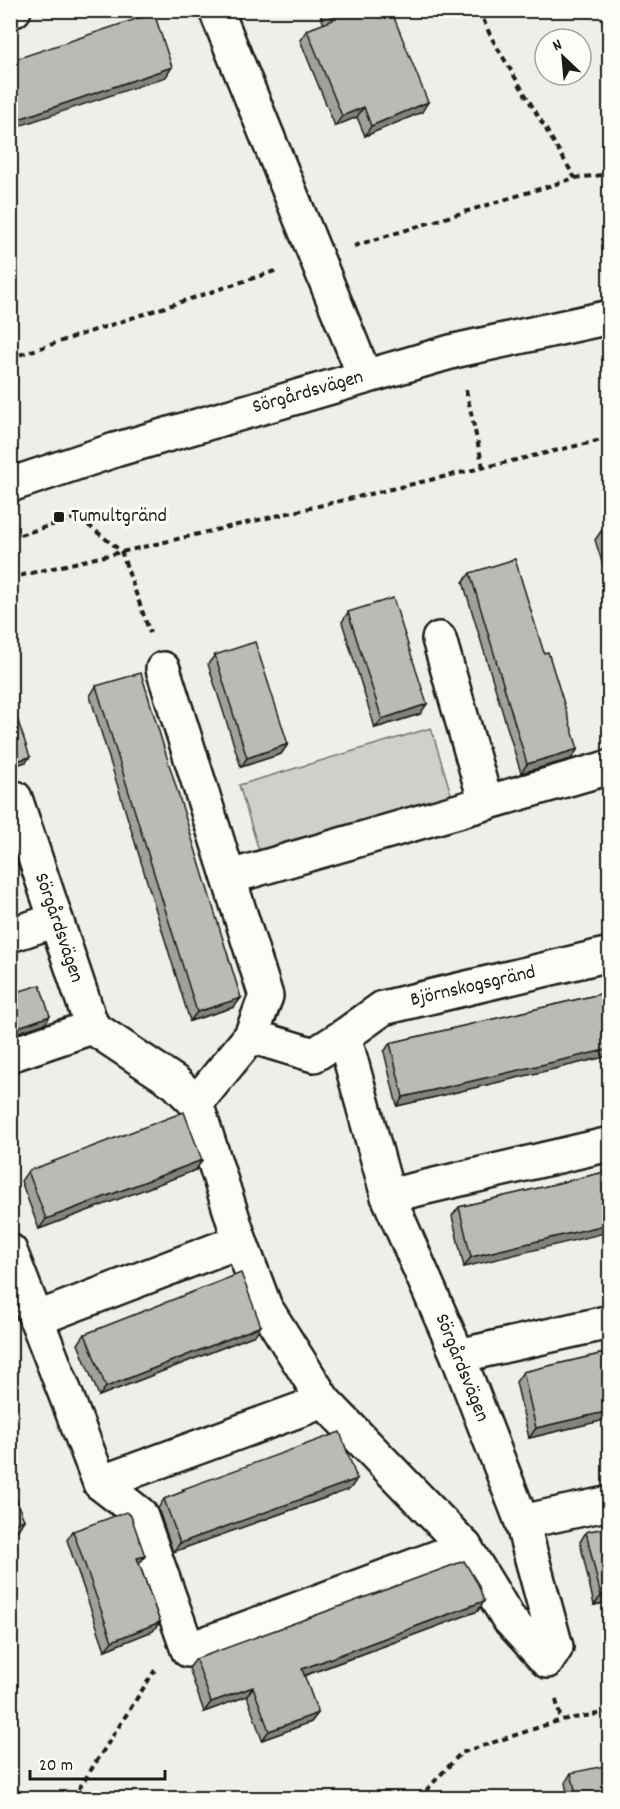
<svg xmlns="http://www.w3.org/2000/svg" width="620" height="1809" font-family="Dekko,sans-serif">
  <rect width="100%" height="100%" fill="#f0eeea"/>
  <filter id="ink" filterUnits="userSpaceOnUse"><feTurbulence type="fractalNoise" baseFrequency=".0167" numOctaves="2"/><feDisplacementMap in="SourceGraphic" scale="12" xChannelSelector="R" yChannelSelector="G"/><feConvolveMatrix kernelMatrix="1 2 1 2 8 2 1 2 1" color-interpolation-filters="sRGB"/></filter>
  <g filter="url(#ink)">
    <polygon fill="#d0cfcc" stroke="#767674" stroke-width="1.5" points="431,728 452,797 260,854 239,785"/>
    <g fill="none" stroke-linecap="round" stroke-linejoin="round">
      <defs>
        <g id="minor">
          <polyline points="216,10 365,377"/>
          <polyline points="10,11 14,10"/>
          <polyline points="10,485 115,450 454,351 610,317"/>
          <polyline points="439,639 486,803"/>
          <polyline points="163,669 266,996 251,1036 196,1103"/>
          <polyline points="10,800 15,798 92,1027 10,1055"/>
          <polyline points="230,877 610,767"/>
          <polyline points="10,935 56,920"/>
          <polyline points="92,1027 176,1083 196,1103 240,1241 265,1307 324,1401 465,1547 508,1618 547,1661 556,1647 522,1522 458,1356 388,1196 344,1036 314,1055 251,1036"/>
          <polyline points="344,1036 383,1008 610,954"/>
          <polyline points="388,1196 610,1144"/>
          <polyline points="10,1251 100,1483 140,1514 188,1650 465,1547"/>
          <polyline points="36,1319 240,1241"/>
          <polyline points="458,1356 610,1322"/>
          <polyline points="100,1483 324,1401"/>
          <polyline points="522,1522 610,1503"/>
        </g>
      </defs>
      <use href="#minor" stroke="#1c1c1c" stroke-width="38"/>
      <g stroke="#1c1c1c" stroke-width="4" stroke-dasharray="6 4.5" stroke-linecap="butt">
        <polyline points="479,10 491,37 575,178"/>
        <polyline points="354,246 575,178 610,174"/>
        <polyline points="10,358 278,270"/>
        <polyline points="466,390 483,467"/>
        <polyline points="10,538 78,517 121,551 150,633"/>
        <polyline points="10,578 610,438"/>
        <polyline points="556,1700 561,1720"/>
        <polyline points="73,1798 155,1670"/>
        <polyline points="419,1798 461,1753 561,1720 610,1712"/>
      </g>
      <use href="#minor" stroke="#fdfcf7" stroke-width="33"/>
    </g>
    <g fill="#a1a09d" stroke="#1c1c1c" stroke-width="1.5">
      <polygon points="320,10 391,10 422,112 365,136 357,117 335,126 300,40 307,30 324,24 319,12"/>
      <polygon points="609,528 609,584 595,540 602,530"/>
      <polygon points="470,573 571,759 521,773 463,582"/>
      <polygon points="348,612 420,714 375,728 342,622"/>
      <polygon points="215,655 288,744 281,754 241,767 208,664"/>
      <polygon points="96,686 241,998 234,1007 190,1021 90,696"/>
      <polygon points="609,992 609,1056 397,1106 384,1052 390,1043"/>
      <polygon points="202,1160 196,1170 39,1229 21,1181 28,1171"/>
      <polygon points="609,1171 464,1267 452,1216 459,1207"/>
      <polygon points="85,1334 255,1335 99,1396 78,1344"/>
      <polygon points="609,1352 609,1419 529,1438 516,1382 523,1372"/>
      <polygon points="183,1489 350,1489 173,1552 158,1508 164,1499 180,1493"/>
      <polygon points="609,1527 609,1602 594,1605 580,1542 586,1532"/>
      <polygon points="73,1531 145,1556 139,1564 160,1622 153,1631 105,1650 67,1540"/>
      <polygon points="478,1611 304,1676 318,1713 311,1722 262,1740 247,1696 204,1712 189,1668 196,1659"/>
      <polygon points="571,1773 609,1798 568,1798 565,1783"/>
    </g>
    <g fill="#83827f" stroke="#1c1c1c" stroke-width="1.5">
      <polygon points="172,67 166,77 10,129 10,122"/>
      <polygon points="428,102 422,112 365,136 371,126"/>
      <polygon points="364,107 357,117 335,126 342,116"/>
      <polygon points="427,704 420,714 375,728 382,719"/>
      <polygon points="288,744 281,754 241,767 247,758"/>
      <polygon points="578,749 571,759 521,773 527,764"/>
      <polygon points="30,757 26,762 10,767 10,763"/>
      <polygon points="241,998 234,1007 190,1021 197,1012"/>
      <polygon points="50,1016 46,1023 10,1035 10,1030"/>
      <polygon points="609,1049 609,1056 397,1106 403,1097"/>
      <polygon points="202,1160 196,1170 39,1229 46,1219"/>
      <polygon points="609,1224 609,1232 464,1267 471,1257"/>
      <polygon points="17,1307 11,1317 10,1310"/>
      <polygon points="261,1326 255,1335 99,1396 106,1387"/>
      <polygon points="609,1411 609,1419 529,1438 536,1428"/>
      <polygon points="357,1479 350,1489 173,1552 180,1543"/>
      <polygon points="24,1520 18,1530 10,1532 10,1525"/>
      <polygon points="145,1556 138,1565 137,1558"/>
      <polygon points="609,1594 609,1602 594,1605 601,1596"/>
      <polygon points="484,1601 478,1611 295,1679 302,1669"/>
      <polygon points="160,1622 153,1631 105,1650 112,1641"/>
      <polygon points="253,1687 247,1696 204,1712 211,1702"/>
      <polygon points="318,1713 311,1722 262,1740 269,1731"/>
    </g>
    <g fill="#bbbab6" stroke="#1c1c1c" stroke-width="1.5">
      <polygon points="329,10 391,10 428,102 371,126 364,107 342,116 307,30 333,20"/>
      <polygon points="154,13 172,67 10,122 10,61"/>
      <polygon points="609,528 609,554 602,530"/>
      <polygon points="515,559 544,653 548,652 578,749 527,764 470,573"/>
      <polygon points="393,598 427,704 382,719 348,612"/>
      <polygon points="255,642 288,744 247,758 215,655"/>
      <polygon points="141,673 241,998 197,1012 96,686"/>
      <polygon points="17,718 30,757 10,763 10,720"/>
      <polygon points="40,985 50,1016 10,1030 10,994"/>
      <polygon points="609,992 609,1049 403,1097 390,1043"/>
      <polygon points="184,1112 202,1160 46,1219 28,1171"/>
      <polygon points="609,1171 609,1224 471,1257 459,1207"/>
      <polygon points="241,1273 261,1326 106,1387 85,1334"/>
      <polygon points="10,1288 17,1307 10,1310"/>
      <polygon points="609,1352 609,1411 536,1428 523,1372"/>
      <polygon points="340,1432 357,1479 180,1543 164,1499 185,1491 183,1489"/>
      <polygon points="10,1483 24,1520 10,1525"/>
      <polygon points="126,1512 131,1516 145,1556 137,1558 160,1622 112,1641 73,1531"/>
      <polygon points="609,1527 609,1594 601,1596 586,1532"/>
      <polygon points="464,1561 478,1584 484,1601 302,1669 318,1713 269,1731 253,1687 211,1702 196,1659"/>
      <polygon points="609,1765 609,1798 577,1798 571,1773"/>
    </g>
  </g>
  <rect fill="#1c1c1c" stroke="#fdfcf7" stroke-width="2" x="53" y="511" width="12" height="12" rx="3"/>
  <g text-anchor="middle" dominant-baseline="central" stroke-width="6" stroke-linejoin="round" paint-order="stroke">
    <g font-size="20" fill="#1c1c1c" stroke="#fdfcf7">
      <text transform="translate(308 393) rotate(-16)">Sörgårdsvägen</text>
      <text transform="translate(58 928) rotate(71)">Sörgårdsvägen</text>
      <text transform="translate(473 987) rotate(-13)">Björnskogsgränd</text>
      <text transform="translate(461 1368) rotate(68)">Sörgårdsvägen</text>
    </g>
    <g font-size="20" fill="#1c1c1c" stroke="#fdfcf7" text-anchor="start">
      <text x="71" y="517">Tumultgränd</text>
    </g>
  </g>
  <rect width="620" height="1809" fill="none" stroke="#fdfcf7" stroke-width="36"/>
  <rect x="18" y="18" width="584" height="1773" fill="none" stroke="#1c1c1c" stroke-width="2" filter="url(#ink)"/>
  <g transform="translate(563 57) rotate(334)"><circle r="28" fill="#fdfcf7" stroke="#a3a29f" stroke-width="1.5"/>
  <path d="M0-4.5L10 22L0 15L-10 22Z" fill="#1c1c1c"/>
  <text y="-9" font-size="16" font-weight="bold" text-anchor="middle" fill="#1c1c1c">N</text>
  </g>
  <path d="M30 1770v9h135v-9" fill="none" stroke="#1c1c1c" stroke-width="3"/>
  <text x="39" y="1770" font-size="18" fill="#1c1c1c" stroke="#fdfcf7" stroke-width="4.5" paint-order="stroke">20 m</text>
</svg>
